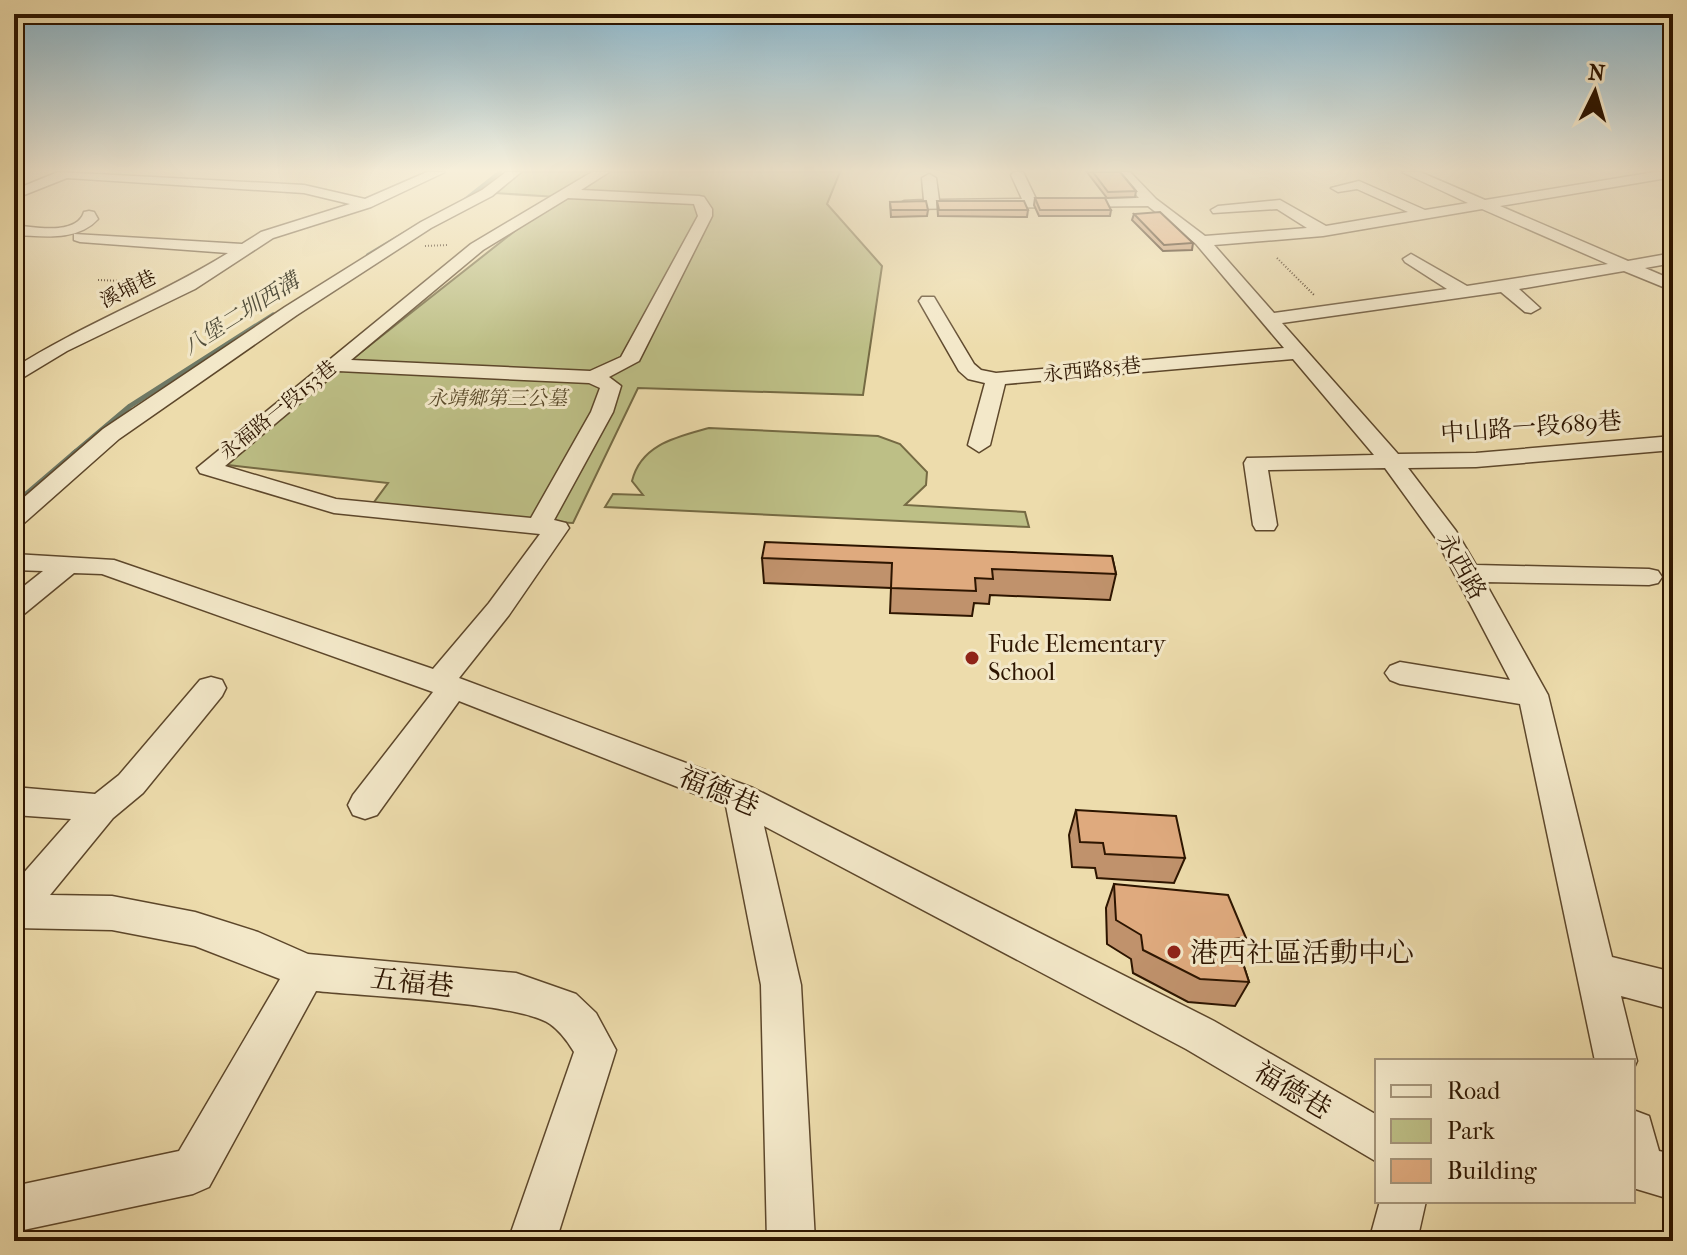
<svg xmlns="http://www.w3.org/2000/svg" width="1687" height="1255" font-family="'IM FELL French Canon','Noto Serif TC',serif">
  <rect width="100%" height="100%" fill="#eddcac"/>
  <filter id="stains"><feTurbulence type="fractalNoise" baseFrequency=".0025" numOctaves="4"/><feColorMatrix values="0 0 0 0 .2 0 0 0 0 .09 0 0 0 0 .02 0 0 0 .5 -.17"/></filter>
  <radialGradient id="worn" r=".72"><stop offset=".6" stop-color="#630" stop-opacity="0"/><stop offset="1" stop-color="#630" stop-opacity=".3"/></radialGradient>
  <g fill="#bdbf86" stroke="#756a43" stroke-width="2">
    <polygon points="520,172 840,172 827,204 882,266 863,395 638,388 573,523 366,513 388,483 219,464 558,197 494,193"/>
    <path d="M709,428L878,436L900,444L927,472L926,485L905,505L1025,512L1029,527L605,507L613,494L643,495L632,481C641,444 677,437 709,428Z"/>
  </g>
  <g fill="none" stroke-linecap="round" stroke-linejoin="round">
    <g stroke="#6e7966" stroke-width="4">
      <polyline points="462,202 500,172"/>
      <polyline points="368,255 405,233"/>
    </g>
    <polyline stroke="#6e7966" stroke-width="5" points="73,454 130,406 273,315"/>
    <polyline stroke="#6e7966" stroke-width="6" points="14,505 76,452"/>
    <defs>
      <g id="minor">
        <path d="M58,172L304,185L365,199L427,172H445L371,207L273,238L195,289L67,351L14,383V368C83,324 159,296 228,253L80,242L74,240V234L242,244L261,232L350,204L304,193L67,178L14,199V190Z"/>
        <polygon points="506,172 521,172 492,196 431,228 297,315 119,439 23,524 14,526 14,506 103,429 285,307 421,222 482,190"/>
        <path d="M592,172H609L581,190L699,196L704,197L712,209V216L639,361L609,377L621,386L613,412L554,520L566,523L569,528L509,615L459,678L753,788L1214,1021L1377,1115V1162L1186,1049L764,826L801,985L815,1241H767L761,985L726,806L459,701L377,815L365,819L353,815L348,805L353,795L433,692L102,574L74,573L24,614L14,617V594L43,571L14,570V554L114,560L433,669L489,603L540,534L334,513L200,473L197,468L471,244ZM568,198L694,204L698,216L621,357L590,371L351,360L483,250ZM338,371L589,383L600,388L591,412L531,518L336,499L225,466Z"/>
        <path d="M1014,172H1023L1036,199L1139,198L1115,172H1130L1156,199L1205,236L1307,228L1277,209L1213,213L1211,210L1218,206L1280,200L1326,226L1408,212L1357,189L1338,192L1331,188L1359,181L1425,210L1468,203L1402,172H1420L1485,200L1655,172H1673V177L1500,206L1628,261L1673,253V263L1645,268L1673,280V291L1624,271L1519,289L1540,308L1531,313L1525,312L1501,292L1282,323L1398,454L1476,453L1673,436V450L1476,467L1408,468L1456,531L1476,565L1649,569L1658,571L1662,577L1658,583L1649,585L1485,582L1548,695L1612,957L1673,972V1010L1621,996L1637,1061L1633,1070V1061H1595L1520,704L1400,684L1390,680L1385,673L1390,666L1400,662L1510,680L1435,537L1385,468L1268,470L1277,525L1274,530H1256L1253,525L1244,463L1247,458L1374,455L1293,359L1005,384L990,445L979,452L968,445L985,383L968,379L959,371L919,301L922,297H934L974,364L981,370L996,373L1284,348L1196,244L1148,206L904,209L897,205L904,201L924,200L922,178L929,174L936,178L939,200L1022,199L1011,175ZM1482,209L1608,264L1467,286L1411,254L1403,259L1405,262L1447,289L1274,313L1214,245L1323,236Z"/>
        <path d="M89,211L94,212L98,219C77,242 42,236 14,235V225C33,227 77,236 84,212Z"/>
        <path d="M211,677L222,680L226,688L222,696L143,793L113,818L50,895L112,896L195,912L258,932L308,954L516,973L576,994L596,1013L616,1050L556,1241H508L574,1052C568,1042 560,1031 550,1024C518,1002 362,996 316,991L209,1187L193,1194L14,1232V1186L179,1151L280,979L195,946L112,930L14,928V884L71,819L14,815V787L95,794L119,775L200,680Z"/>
        <polygon points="1633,1110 1649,1116 1659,1151 1673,1154 1673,1200 1633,1188"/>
        <polygon points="1380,1201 1426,1201 1417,1241 1369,1241"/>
      </g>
    </defs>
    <use href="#minor" stroke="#5d472b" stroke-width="3"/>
    <g stroke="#2d1500" stroke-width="2" stroke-dasharray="1 2" stroke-linecap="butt">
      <polyline points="425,246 448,245"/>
      <polyline points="1277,258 1315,296"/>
      <polyline points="98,280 147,282"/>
    </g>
    <use href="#minor" fill="#f3e8c9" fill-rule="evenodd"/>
  </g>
  <g fill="#c0926c" stroke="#2d1500" stroke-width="2">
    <polygon points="1087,172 1120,172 1136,191 1135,197 1107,198"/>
    <polygon points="1035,198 1111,210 1110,216 1039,216 1034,205"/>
    <polygon points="937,201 1028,210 1027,217 938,216"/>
    <polygon points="890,202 928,210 927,216 891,217"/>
    <polygon points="1134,214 1193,243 1192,250 1163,251 1132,220"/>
    <polygon points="1112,556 1116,574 1110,600 990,595 989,604 974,603 972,616 890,613 891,588 764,583 762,558"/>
    <polygon points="1076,810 1185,858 1174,883 1097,878 1095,868 1072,867 1069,835"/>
    <polygon points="1114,884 1246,938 1239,951 1249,982 1235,1006 1188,1002 1133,973 1131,959 1107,944 1106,908"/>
  </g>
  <g fill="#dfaa7e" stroke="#2d1500" stroke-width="2">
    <polygon points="1093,172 1120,172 1136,191 1108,192"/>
    <polygon points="1035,198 1105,198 1111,210 1040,210"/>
    <polygon points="926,201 928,210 891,210 890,202"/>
    <polygon points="937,201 1024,201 1028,210 939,210"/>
    <polygon points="1160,212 1193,243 1164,245 1134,214"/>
    <polygon points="765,542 1112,556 1116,574 992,569 993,579 975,578 976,591 891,588 892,563 762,558"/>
    <polygon points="1076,810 1176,816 1185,858 1105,854 1103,843 1080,842"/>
    <polygon points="1114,884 1228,895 1246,938 1235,939 1249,982 1200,979 1143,950 1141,935 1116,920"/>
  </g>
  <linearGradient id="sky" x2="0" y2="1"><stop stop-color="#88b7cf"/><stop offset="0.49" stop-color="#f7efda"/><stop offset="1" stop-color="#f7efda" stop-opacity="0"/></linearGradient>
  <rect width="1687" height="348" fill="url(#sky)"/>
  <g fill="#8f2418" stroke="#f3e8c9" stroke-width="3">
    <circle cx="972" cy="658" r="8"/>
    <circle cx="1174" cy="952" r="8"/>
  </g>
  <g text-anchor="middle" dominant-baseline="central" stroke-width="6" stroke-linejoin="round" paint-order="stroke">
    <g font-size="20" fill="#2d1500" stroke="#f3e8c9">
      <text transform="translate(128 289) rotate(-26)">溪埔巷</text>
      <text transform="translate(1092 370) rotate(-6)">永西路85巷</text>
      <text transform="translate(278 410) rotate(-39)">永福路一段153巷</text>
    </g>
    <g font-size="20" font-style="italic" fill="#584828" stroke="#f3e8c9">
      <text x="497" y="398">永靖鄉第三公墓</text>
    </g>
    <g font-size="22" font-style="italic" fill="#534f3c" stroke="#f3e8c9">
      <text transform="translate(241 314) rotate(-32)">八堡二圳西溝</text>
    </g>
    <g font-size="24" fill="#2d1500" stroke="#f3e8c9">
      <text transform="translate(1531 427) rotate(-4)">中山路一段689巷</text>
      <text transform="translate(1462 566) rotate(60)">永西路</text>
    </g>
    <g font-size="24" fill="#2d1500" stroke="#f3e8c9" text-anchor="start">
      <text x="988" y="644">Fude Elementary<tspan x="988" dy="28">School</tspan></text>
    </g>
    <g font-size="28" fill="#2d1500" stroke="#f3e8c9">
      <text transform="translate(719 791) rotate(23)">福德巷</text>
      <text transform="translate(412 982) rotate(6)">五福巷</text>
      <text transform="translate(1293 1090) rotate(31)">福德巷</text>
    </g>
    <g font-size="28" fill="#2d1500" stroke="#f3e8c9" text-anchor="start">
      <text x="1190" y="952">港西社區活動中心</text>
    </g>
  </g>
  <rect width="1687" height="1255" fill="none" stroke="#eddcac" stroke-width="48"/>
  <rect x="16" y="16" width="1655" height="1223" fill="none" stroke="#2d1500" stroke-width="4"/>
  <rect x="24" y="24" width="1639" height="1207" fill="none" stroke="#2d1500" stroke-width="2"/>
  <rect x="1375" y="1059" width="260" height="144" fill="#f3e8c9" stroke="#a49479" stroke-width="2"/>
  <rect x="1391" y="1085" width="40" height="12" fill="#f3e8c9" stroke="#a49479" stroke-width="2"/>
  <text x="1447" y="1099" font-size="24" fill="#2d1500">Road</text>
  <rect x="1391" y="1119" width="40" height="24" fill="#bdbf86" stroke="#a49479" stroke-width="2"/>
  <text x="1447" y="1139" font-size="24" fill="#2d1500">Park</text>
  <rect x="1391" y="1159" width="40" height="24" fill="#dfaa7e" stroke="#a49479" stroke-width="2"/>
  <text x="1447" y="1179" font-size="24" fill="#2d1500">Building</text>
  <g transform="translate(1595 92) rotate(5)" stroke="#f3e8c9" stroke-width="6" paint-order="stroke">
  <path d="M0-6L14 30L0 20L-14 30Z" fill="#2d1500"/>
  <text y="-12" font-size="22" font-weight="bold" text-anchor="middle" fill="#2d1500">N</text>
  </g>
  <rect width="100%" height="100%" filter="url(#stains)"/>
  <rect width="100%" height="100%" fill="url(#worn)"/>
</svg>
